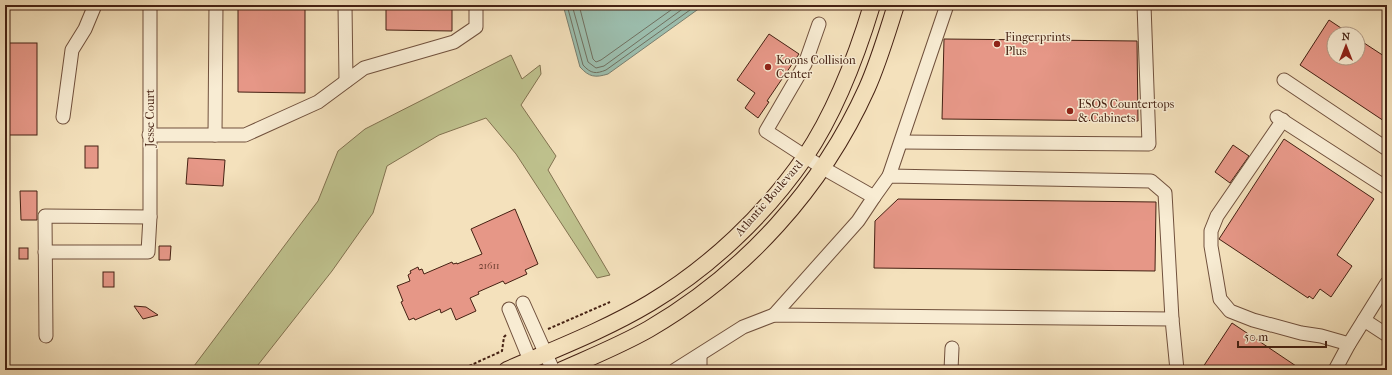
<svg xmlns="http://www.w3.org/2000/svg" width="1392" height="375" font-family="'IM FELL French Canon',serif">
  <rect width="100%" height="100%" fill="#f4e1bc"/>
  <filter id="stains"><feTurbulence type="fractalNoise" baseFrequency=".005" numOctaves="4"/><feColorMatrix values="0 0 0 0 .2 0 0 0 0 .09 0 0 0 0 .02 0 0 0 .5 -.17"/></filter>
  <radialGradient id="worn" r=".72"><stop offset=".6" stop-color="#630" stop-opacity="0"/><stop offset="1" stop-color="#630" stop-opacity=".3"/></radialGradient>
  <polygon fill="#bfc28e" stroke="#827250" points="511,55 522,79 540,65 541,74 521,105 556,156 548,170 610,275 597,278 516,154 486,118 439,135 387,166 373,213 332,271 254,370 191,370 318,201 338,151 365,129"/>
  <path fill="#9cbeae" stroke="#797f70" d="M563,5H704L608,74C595,78 589,77 580,67Z"/>
  <g fill="none" stroke-linecap="round" stroke-linejoin="round">
    <g stroke="#707060" stroke-width="1">
      <path d="M567,5L583,65C591,74 596,74 606,70L697,5"/>
      <polyline points="572,5 588,62 596,68 604,66 688,5"/>
      <polyline points="579,5 593,59 596,62 601,60 678,5"/>
    </g>
  </g>
  <g fill="#e69787" stroke="#452113">
    <polygon points="238,5 305,5 305,93 238,92"/>
    <polygon points="386,5 452,5 452,31 386,30"/>
    <polygon points="1329,20 1350,34 1334,34 1334,58 1358,58 1358,39 1387,58 1387,123 1300,65"/>
    <polygon points="769,34 799,54 767,101 769,102 758,118 745,108 755,93 737,80"/>
    <polygon points="944,39 1137,41 1138,121 942,119"/>
    <rect x="5" y="43" width="32" height="92"/>
    <polygon points="1284,139 1374,199 1337,255 1352,266 1331,297 1320,289 1313,299 1309,296 1308,298 1219,239"/>
    <polygon points="1233,145 1249,156 1230,183 1215,172"/>
    <rect x="85" y="146" width="13" height="22"/>
    <polygon points="188,158 225,160 223,186 186,184"/>
    <polygon points="20,191 37,191 37,220 21,220"/>
    <polygon points="898,199 1156,202 1155,271 874,268 875,221"/>
    <polygon points="515,209 538,264 525,270 527,274 505,284 503,281 478,292 479,294 470,298 476,311 456,320 451,308 441,313 440,309 415,320 414,318 409,320 401,302 403,301 397,286 410,281 408,275 411,273 410,271 418,267 419,270 422,269 424,274 452,262 453,264 457,263 457,264 482,254 471,229"/>
    <polygon points="159,246 171,246 170,260 159,260"/>
    <rect x="19" y="248" width="9" height="11"/>
    <rect x="103" y="272" width="11" height="15"/>
    <polygon points="134,306 146,307 158,315 143,319"/>
    <polygon points="1232,323 1302,370 1201,370"/>
  </g>
  <g fill="none" stroke-linecap="round" stroke-linejoin="round">
    <defs>
      <g id="minor">
        <polyline points="345,5 346,81"/>
        <polyline points="1284,80 1387,149"/>
        <polyline points="63,117 72,50 85,29 95,5"/>
        <polyline points="1277,117 1387,188"/>
        <polyline points="1283,120 1217,216 1211,231 1211,246 1220,299 1230,311 1253,320 1301,333 1321,336 1349,344"/>
        <polyline points="149,135 245,135 318,102 364,68 454,42 476,27 476,5"/>
        <polyline points="215,135 216,5"/>
        <polyline points="901,142 1149,144 1144,5"/>
        <polyline points="889,176 947,5"/>
        <polyline points="874,197 889,176 1151,181 1165,193 1172,319"/>
        <polyline points="45,252 148,252 150,217 150,5"/>
        <polyline points="523,303 553,370"/>
        <polyline points="509,309 534,370"/>
        <polyline points="774,315 858,221 874,197 823,168 766,131 805,64 819,24"/>
        <polyline points="1364,320 1387,335"/>
        <polyline points="46,336 45,216 150,217"/>
        <polyline points="675,370 743,327 774,315 1172,319 1177,370"/>
        <polyline points="700,370 700,355"/>
        <polyline points="951,370 952,348"/>
        <polyline points="1335,370 1349,344 1387,283"/>
      </g>
      <g id="major">
        <path d="M507,370C555,349 605,330 650,303C710,267 765,215 805,157C836,111 856,58 872,5"/>
        <path d="M562,370C591,357 621,345 649,329C745,273 822,188 867,88C879,61 887,33 896,5"/>
      </g>
    </defs>
    <use href="#minor" stroke="#71513d" stroke-width="15"/>
    <use href="#major" stroke="#452113" stroke-width="18"/>
    <g stroke="#452113" stroke-width="2" stroke-dasharray="3 2" stroke-linecap="butt">
      <polyline points="548,329 610,302"/>
      <polyline points="460,370 502,351 504,337 507,334"/>
    </g>
    <use href="#minor" stroke="#f8ecd3" stroke-width="13"/>
    <use href="#major" stroke="#f4e1bc" stroke-width="16"/>
  </g>
  <g fill="#8f2418" stroke="#f8ecd3" stroke-width="1.5">
    <circle cx="997" cy="44" r="4"/>
    <circle cx="768" cy="67" r="4"/>
    <circle cx="1070" cy="111" r="4"/>
  </g>
  <g text-anchor="middle" dominant-baseline="central" stroke-width="3" stroke-linejoin="round" paint-order="stroke">
    <g font-size="10" fill="#6d3e30">
      <text x="489" y="266">21611</text>
    </g>
    <g font-size="12" fill="#452113" stroke="#f8ecd3" text-anchor="start">
      <text x="1005" y="37">Fingerprints<tspan x="1005" dy="14">Plus</tspan></text>
      <text x="776" y="60">Koons Collision<tspan x="776" dy="14">Center</tspan></text>
      <text x="1078" y="104">ESOS Countertops<tspan x="1078" dy="14">&amp; Cabinets</tspan></text>
    </g>
    <g font-size="12" fill="#452113" stroke="#f8ecd3">
      <text transform="translate(150 118) rotate(-90)">Jesse Court</text>
      <text transform="translate(769 198) rotate(-49)">Atlantic Boulevard</text>
    </g>
  </g>
  <rect width="1392" height="375" fill="none" stroke="#f4e1bc" stroke-width="20"/>
  <rect x="6" y="6" width="1380" height="363" fill="none" stroke="#452113" stroke-width="2"/>
  <rect x="10" y="10" width="1372" height="355" fill="none" stroke="#452113"/>
  <g transform="translate(1346 46)"><circle r="19" fill="#f8ecd3" stroke="#b09b86"/>
  <path d="M0-3L7 15L0 10L-7 15Z" fill="#8f2418"/>
  <text y="-6" font-size="11" font-weight="bold" text-anchor="middle" fill="#452113">N</text>
  </g>
  <path d="M1238 341v6h88v-6" fill="none" stroke="#452113" stroke-width="2"/>
  <text x="1244" y="341" font-size="12" fill="#452113" stroke="#f8ecd3" stroke-width="3" paint-order="stroke">50 m</text>
  <rect width="100%" height="100%" filter="url(#stains)"/>
  <rect width="100%" height="100%" fill="url(#worn)"/>
</svg>
